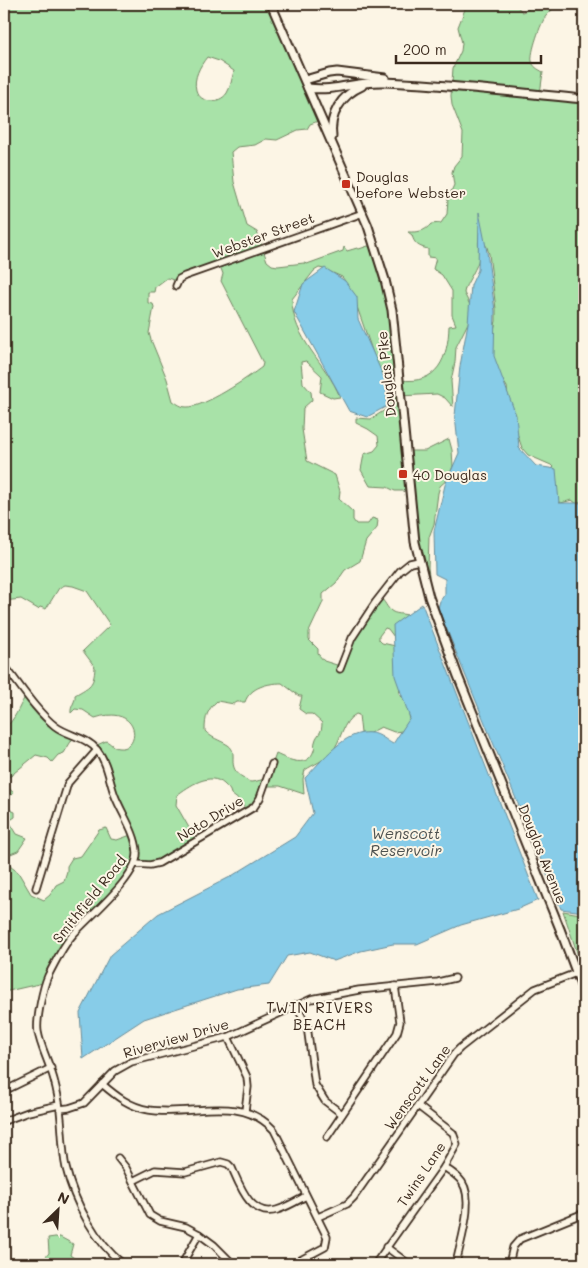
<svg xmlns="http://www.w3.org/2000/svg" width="588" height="1268" font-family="Mali,sans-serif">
  <rect width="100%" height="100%" fill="#fcf5e5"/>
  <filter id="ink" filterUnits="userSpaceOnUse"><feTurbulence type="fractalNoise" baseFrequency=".02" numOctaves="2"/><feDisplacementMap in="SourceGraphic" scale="10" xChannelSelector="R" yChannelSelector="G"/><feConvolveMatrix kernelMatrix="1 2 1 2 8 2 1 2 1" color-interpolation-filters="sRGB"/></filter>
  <g filter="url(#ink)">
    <g fill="#a8e2a8" stroke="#728663" fill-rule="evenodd">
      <path d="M4,4H272L321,120L310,124L307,129L298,130L277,140L266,139L255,145L237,147L231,152L234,182L247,226L257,232L267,261L272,265L278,266L304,263L307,264L343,251L344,247L347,251L357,248L359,249L368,246L374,247L391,309L400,380C438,385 448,358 449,326L456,325L452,315V291L442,275L433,269L436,258L428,257V249C419,247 414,244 412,235L408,232C418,232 424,232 431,224L441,223L447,214L448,198L454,185L452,172L454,166L462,156L463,133L452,105L451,96L453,68L461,51L462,43L458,27L467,4H515L522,12L529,9L532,4H562C556,6 551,10 546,16C541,22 530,53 532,61C533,67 538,69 543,72L540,94L584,98C584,111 581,128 584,139V498L577,504L572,500L561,503L557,501L555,469L551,465L528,455L522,448L516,430L515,413L508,398L507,387L494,367L492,339L496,321V309L489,254L487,247L480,237C476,245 481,250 479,258C477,268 469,279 465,288L464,293L470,305L469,321L456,347L455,362L451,381L453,407L445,398L437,394L400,396L405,451H425L449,439L452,450L453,466L448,479L440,486L438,493L434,524L429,537L428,568L429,575L428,587L407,491H395L387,487L370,486L361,470L364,454L374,451L379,445L378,436L368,429L356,423V418L371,419L385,410L388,406L391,391L386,377L377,365L355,301L345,281L342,277L324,269L319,268L314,271L292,299C292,339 326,362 340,397L333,398L320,392L322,376L306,361L301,362L303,383L311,392L312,400L303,408L302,429L307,461L335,475L340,491L339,499L353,512V520L356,524H368L372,518L378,520L377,528L366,541L360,561L345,570L336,583L323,594V602L309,632V640L318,649V654L324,661L340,666L346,647L378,597C385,600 385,605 390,610C395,615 403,613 411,616L394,637L388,629L385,628L379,636V640L382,643L400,647L402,682L399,693L407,704L410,720L402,731L394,732L381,727L368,734L361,733L359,715L356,714C341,722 342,741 331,753C324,761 314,764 305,770L303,779L304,794L280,786H267L256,803L246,810L240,801L231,794C230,789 228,788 224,784C210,771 189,786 177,795L176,805L196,840L152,866H135L81,926L43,983L4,992V807L15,812V817L9,821L17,834L27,838L18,851L8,855V861L11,867L18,872L31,894L44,900L50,895L56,885L64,881L67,871V866L72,858L81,856L99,830L106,828L111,839L117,840L131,835L100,758L93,749L97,745L106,741C111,743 113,748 119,748C142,751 141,703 95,718L83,710L75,709L71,713C70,706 76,702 75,695C90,686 94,686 95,667L83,651L110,625L87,591L73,586L65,585L59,588L46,609L40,607L38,609L21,599L4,601ZM207,57L219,61L234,71C232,77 231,87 227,93C220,104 200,104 196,90C193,78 200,66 207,57ZM219,263L223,274L221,281L263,363L262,367C249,377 204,408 187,407C181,407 178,404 173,401L167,379L151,340L149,333L154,307L153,304L148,303V292H154L155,287L167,278L177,281ZM282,683L299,696H302L299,709L306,714H312L322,723C322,735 317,733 315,742C314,744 315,747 314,750C308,769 289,760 276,754L267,779C262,779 256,782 251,782C249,782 246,780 244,778C224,767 240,753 228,745C220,740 211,738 205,731C205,717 207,710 217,701L234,704L237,702H245C250,687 268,683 282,683Z"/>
      <path d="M25,697L73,738L64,753L58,755L52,762L48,758L36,755L14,773L13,775L7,777L4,782L5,785L14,793L4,799V729C17,717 17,710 25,697Z"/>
      <polygon points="563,911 580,914 584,914 584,973"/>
      <polygon points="55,1237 60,1237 73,1244 70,1255 82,1264 31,1264 44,1259 49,1253 48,1238"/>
    </g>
    <g fill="#87cce8" stroke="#698b97">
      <polygon points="479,212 487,252 495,311 494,356 516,415 519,448 536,466 556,469 559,503 579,503 584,501 584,912 561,909 438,608 440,601 445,594 445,579 435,574 434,531 445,485 459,453 455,416 460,366 468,323 471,285 478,270"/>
      <polygon points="325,268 345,281 357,297 358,319 386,382 387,406 367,417 349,411 294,312 303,284"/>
      <path d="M422,604L538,900L518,909L461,925L417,944H393L361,951L334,961L310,952L287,956L269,985L237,989L144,1019L83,1059L80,1013L110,955L158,914L230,877L295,837L313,813L305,778C322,761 345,729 372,733C380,734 387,741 393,744L410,718L395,676L393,625Z"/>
    </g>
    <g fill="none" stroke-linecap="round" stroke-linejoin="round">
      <defs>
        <g id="minor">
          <polyline points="176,286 179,279 185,276 363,213"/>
          <path d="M4,665C20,685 35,710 55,726C68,736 87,737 97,750C108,763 109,781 115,796C122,814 136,833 137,852C139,877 87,918 71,937C62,948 54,964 48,976C43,987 36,1020 38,1032C40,1044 46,1056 50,1068C54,1077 56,1087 58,1097C63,1120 61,1145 66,1168C74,1202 96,1243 123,1264"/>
          <polyline points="340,669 352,638 375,603 400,571 410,563 419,561"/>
          <polyline points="135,864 150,865 159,863 254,807 260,798 272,764"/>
          <polyline points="36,888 68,783 97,750"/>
          <polyline points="296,1005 307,1026 315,1085 325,1101 342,1114"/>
          <polyline points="228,1037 247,1077 248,1087 245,1111"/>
          <path d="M102,1084C116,1096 130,1107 149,1110C191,1117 240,1093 274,1130L327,1237L325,1247L293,1264"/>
          <polyline points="4,1091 51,1068"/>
          <polyline points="60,1109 69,1108 84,1103 115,1071 131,1062 228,1037 311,999 359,990 438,982 455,978"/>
          <polyline points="4,1121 28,1112 59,1105"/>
          <polyline points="327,1137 397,1033 400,1022 395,986"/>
          <polyline points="118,1158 126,1168 150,1215 160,1221 186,1227 199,1234 214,1245 233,1264"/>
          <path d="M444,1167C450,1171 458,1176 462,1182C475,1201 460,1242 456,1264"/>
          <path d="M133,1181L155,1170L185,1172L221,1162L228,1164L232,1168C240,1186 251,1218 277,1210C287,1207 297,1201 306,1196"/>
          <polyline points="318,1217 347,1204 354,1197 454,1054 460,1048 535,989 576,973"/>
          <polyline points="386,1247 409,1264"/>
          <polyline points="182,1264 199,1234"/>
          <polyline points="375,1264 444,1167 457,1144 453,1133 418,1106"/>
          <polyline points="509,1264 513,1247 520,1239 584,1213"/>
          <polyline points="575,1264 584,1261"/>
        </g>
        <g id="major">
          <polyline points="271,4 368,226 385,280 392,310 397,359 415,542 429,597 458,676 560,929 584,993"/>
          <polyline points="305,80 329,73 337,72 385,78"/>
          <path d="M308,88C334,92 357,81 383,82C450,84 517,93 584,99"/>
          <path d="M332,137C329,115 341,95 362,86"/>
        </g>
      </defs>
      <use href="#minor" stroke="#3b2a1e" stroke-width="9"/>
      <use href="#major" stroke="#3b2a1e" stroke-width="11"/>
      <use href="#minor" stroke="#fcf5e5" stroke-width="5.5"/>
      <use href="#major" stroke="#fcf5e5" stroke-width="7"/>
    </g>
  </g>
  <g fill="#c8321e" stroke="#fcf5e5" stroke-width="2">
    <rect x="341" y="179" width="10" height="10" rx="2.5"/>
    <rect x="398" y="469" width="10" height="10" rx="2.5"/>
  </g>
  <g text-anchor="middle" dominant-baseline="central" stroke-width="4" stroke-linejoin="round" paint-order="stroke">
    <g font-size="14" fill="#3b2a1e" stroke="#fcf5e5" text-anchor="start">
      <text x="356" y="176">Douglas<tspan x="356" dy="16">before Webster</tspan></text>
      <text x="413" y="474">40 Douglas</text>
    </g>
    <g font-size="14" fill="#3b2a1e" stroke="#fcf5e5">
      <text transform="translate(263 235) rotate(-20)">Webster Street</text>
      <text transform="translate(386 374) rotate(-96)">Douglas Pike</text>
      <text transform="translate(210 818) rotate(-31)">Noto Drive</text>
      <text transform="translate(543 854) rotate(68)">Douglas Avenue</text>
      <text transform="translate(89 899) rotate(-51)">Smithfield Road</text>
      <text transform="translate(176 1038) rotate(-16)">Riverview Drive</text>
      <text transform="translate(417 1087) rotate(-54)">Wenscott Lane</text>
      <text transform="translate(421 1174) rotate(-56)">Twins Lane</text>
    </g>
    <g font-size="15" font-style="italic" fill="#4e5250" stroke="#fcf5e5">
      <text x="406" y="833">Wenscott<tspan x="406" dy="17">Reservoir</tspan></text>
    </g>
    <g font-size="15" letter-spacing="1" fill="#3b2a1e" stroke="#fcf5e5">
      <text x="320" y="1007">TWIN RIVERS<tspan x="320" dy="17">BEACH</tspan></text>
    </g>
  </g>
  <rect width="588" height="1268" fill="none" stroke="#fcf5e5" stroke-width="20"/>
  <rect x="10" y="10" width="568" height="1248" fill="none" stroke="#3b2a1e" stroke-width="2" filter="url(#ink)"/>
  <g transform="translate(58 1210) rotate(25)" stroke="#fcf5e5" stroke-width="4" paint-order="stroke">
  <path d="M0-4L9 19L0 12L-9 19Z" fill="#3b2a1e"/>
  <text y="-8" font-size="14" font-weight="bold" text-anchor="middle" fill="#3b2a1e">N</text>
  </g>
  <path d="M396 55v8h145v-8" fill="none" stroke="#3b2a1e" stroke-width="2.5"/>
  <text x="403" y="55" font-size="15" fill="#3b2a1e" stroke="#fcf5e5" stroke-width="4" paint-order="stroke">200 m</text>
</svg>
